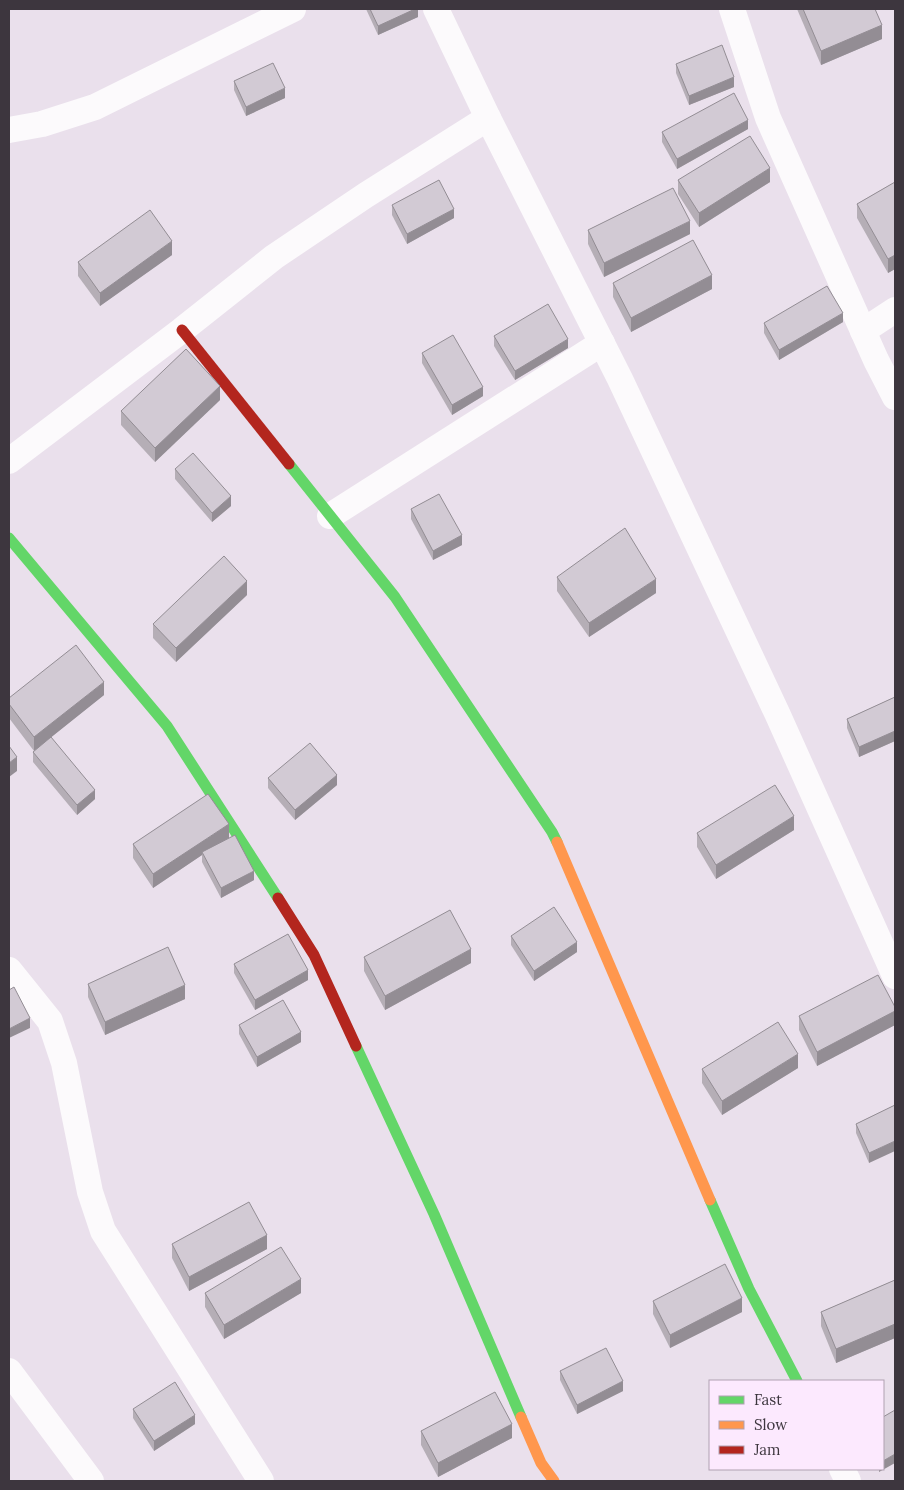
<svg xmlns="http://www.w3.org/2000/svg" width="904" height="1490" font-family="Lora,serif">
  <rect width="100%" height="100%" fill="#eae0ec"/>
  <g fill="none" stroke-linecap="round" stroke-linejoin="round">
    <g stroke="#fcfafc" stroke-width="26">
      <polyline points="436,9 488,118 620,379 777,713 895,976"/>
      <polyline points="732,9 768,118 876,360 895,397"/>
      <polyline points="9,130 42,124 95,107 293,9"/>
      <polyline points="863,331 895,310"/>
      <polyline points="9,461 182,330 274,257 366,195 488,118"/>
      <polyline points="330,516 602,343"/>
      <polyline points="9,970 50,1021 64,1063 90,1192 103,1231 261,1481"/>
      <polyline points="9,1371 91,1481"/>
      <polyline points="842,1469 848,1481"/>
    </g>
    <g stroke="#63d668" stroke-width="11">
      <polyline points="289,464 395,597 552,832 557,842"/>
      <polyline points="9,538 167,726 278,898"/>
      <polyline points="356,1046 434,1214 521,1417"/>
      <polyline points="710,1200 749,1289 797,1381"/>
    </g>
    <g stroke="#ff974d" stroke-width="11">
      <polyline points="557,842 710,1200"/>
      <polyline points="521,1417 541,1463 554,1481"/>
    </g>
    <g stroke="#b3261e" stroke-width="11">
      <polyline points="182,330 289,464"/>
      <polyline points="278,898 314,955 356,1046"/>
    </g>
  </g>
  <g fill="#b5aeb6">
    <polygon points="366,9 418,9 418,17 378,35"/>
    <polygon points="797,9 875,9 882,39 821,65"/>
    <polygon points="676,64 734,87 689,105 676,73"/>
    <polygon points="234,81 285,98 246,116 234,90"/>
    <polygon points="748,129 677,169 662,142 662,132"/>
    <polygon points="678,180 770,182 699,227 678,194"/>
    <polygon points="895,182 895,269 888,273 857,218 857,204"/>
    <polygon points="392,205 454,218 407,244 392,215"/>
    <polygon points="588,230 690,234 604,277 588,244"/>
    <polygon points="172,255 100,306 78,276 78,262"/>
    <polygon points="613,283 712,289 631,332 613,297"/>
    <polygon points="843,322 779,360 764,333 764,323"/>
    <polygon points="494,336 568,348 515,380 494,346"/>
    <polygon points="422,353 483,396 452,415 422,363"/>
    <polygon points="220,400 155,462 121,425 121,411"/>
    <polygon points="175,469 231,506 212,522 175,479"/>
    <polygon points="411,509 462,545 433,560 411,519"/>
    <polygon points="557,577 656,593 589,637 557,591"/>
    <polygon points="247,595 176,662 153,638 153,624"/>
    <polygon points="104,695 51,737 95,799 77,815 33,762 33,752 42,744 34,751 9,718 9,698"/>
    <polygon points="895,697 895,741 859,757 847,728 847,719"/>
    <polygon points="268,778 337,785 295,820 268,788"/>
    <polygon points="794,830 716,879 697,847 697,833"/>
    <polygon points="229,838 225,840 254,880 221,898 202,862 202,855 153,888 133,858 133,844"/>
    <polygon points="511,936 577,952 534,981 511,945"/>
    <polygon points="364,957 471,963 385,1010 364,971"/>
    <polygon points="234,964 308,980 255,1010 234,973"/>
    <polygon points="88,984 185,999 105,1035 88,997"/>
    <polygon points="895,1007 895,1025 817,1066 799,1030 799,1016"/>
    <polygon points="239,1025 301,1042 257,1067 239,1034"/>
    <polygon points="798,1068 722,1115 702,1083 702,1069"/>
    <polygon points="895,1105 869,1163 856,1133 856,1124"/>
    <polygon points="172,1244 267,1249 189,1291 172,1258"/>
    <polygon points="895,1280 895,1338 836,1363 821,1326 821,1312"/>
    <polygon points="205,1293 301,1293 224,1339 205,1307"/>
    <polygon points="653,1301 742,1312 670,1348 653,1314"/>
    <polygon points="560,1371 623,1391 577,1414 560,1380"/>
    <polygon points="133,1409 195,1424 154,1451 133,1418"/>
    <polygon points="421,1431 512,1438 438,1477 421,1445"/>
  </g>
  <g fill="#938d94">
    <polygon points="415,9 418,9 418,17 378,35 378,26"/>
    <polygon points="882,25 882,39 821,65 821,51"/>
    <polygon points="734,77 734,87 689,105 689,96"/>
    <polygon points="285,88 285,98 246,116 246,107"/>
    <polygon points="748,120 748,129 677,169 677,159"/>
    <polygon points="770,168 770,182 699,227 699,213"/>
    <polygon points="454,209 454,218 407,244 407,234"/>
    <polygon points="690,221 690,234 604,277 604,263"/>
    <polygon points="172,241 172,255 100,306 100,293"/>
    <polygon points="895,255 895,269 888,273 888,259"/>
    <polygon points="712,275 712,289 631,332 631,318"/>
    <polygon points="843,313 843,322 779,360 779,350"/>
    <polygon points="568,339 568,348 515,380 515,371"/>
    <polygon points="220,386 220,400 155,462 155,448"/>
    <polygon points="483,387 483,396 452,415 452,405"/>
    <polygon points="231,496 231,506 212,522 212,513"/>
    <polygon points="462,535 462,545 433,560 433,551"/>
    <polygon points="656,579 656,593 589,637 589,623"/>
    <polygon points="247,581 247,595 176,662 176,648"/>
    <polygon points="104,682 104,695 34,751 34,737"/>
    <polygon points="895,731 895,741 859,757 859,747"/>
    <polygon points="17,757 17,771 9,777 9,763"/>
    <polygon points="337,775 337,785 295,820 295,810"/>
    <polygon points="95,790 95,799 77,815 77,805"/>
    <polygon points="794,816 794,830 716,879 716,865"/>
    <polygon points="229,824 229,838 203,855 202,852 202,855 153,888 153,874"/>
    <polygon points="254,871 254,880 221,898 221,888"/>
    <polygon points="577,942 577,952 534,981 534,971"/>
    <polygon points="471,949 471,963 385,1010 385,996"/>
    <polygon points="308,970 308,980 255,1010 255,1000"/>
    <polygon points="185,985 185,999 105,1035 105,1022"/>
    <polygon points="895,1011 895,1025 817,1066 817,1052"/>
    <polygon points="30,1018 30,1028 9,1038 9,1029"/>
    <polygon points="301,1032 301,1042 257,1067 257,1057"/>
    <polygon points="798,1054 798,1068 722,1115 722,1101"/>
    <polygon points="895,1141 895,1151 869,1163 869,1153"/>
    <polygon points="267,1235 267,1249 189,1291 189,1277"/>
    <polygon points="301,1279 301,1293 224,1339 224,1325"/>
    <polygon points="742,1298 742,1312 670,1348 670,1335"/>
    <polygon points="895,1324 895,1338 836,1363 836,1349"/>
    <polygon points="623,1381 623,1391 577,1414 577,1405"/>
    <polygon points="195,1415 195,1424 154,1451 154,1441"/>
    <polygon points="512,1424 512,1438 438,1477 438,1463"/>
    <polygon points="895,1454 895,1463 879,1472 879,1469 883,1469 883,1461"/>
  </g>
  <g fill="#d2cad4" stroke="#938d94">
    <polygon points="370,9 415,9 378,26"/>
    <polygon points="803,9 875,9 882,25 821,51"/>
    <polygon points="722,45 734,77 689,96 676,64"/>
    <polygon points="273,63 285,88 246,107 234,81"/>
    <polygon points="734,93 748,120 677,159 662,132"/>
    <polygon points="750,136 770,168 699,213 678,180"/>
    <polygon points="439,180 454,209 407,234 392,205"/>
    <polygon points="895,182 895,255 888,259 857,204"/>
    <polygon points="673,188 690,221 604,263 588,230"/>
    <polygon points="150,210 172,241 100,293 78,262"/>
    <polygon points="693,240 712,275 631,318 613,283"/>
    <polygon points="827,286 843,313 779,350 764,323"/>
    <polygon points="548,304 568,339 515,371 494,336"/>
    <polygon points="453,335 483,387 452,405 422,353"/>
    <polygon points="186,349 220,386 155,448 121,411"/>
    <polygon points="193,453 231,496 212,513 175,469"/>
    <polygon points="439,494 462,535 433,551 411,509"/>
    <polygon points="625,528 656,579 589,623 557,577"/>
    <polygon points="224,556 247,581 176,648 153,624"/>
    <polygon points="76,645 104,682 34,737 9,704 9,698"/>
    <polygon points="895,697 895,731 859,747 847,719"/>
    <polygon points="51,737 95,790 77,805 33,752"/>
    <polygon points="310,743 337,775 295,810 268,778"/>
    <polygon points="9,746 17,757 9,763"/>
    <polygon points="775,785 794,816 716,865 697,833"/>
    <polygon points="208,794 229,824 153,874 133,844"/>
    <polygon points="235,835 254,871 221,888 202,852"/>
    <polygon points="554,907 577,942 534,971 511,936"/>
    <polygon points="450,910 471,949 385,996 364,957"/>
    <polygon points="288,934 308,970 255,1000 234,964"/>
    <polygon points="168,947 185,985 105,1022 88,984"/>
    <polygon points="878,975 895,1007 895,1011 817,1052 799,1016"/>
    <polygon points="14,987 30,1018 9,1029 9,990"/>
    <polygon points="283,1000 301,1032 257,1057 239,1025"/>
    <polygon points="778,1022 798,1054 722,1101 702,1069"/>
    <polygon points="895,1105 895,1141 869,1153 856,1124"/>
    <polygon points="249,1202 267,1235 189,1277 172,1244"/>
    <polygon points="281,1247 301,1279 224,1325 205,1293"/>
    <polygon points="725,1264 742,1298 670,1335 653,1301"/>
    <polygon points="895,1280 895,1324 836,1349 821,1312"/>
    <polygon points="606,1348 623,1381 577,1405 560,1371"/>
    <polygon points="175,1382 195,1415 154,1441 133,1409"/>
    <polygon points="495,1392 512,1424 438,1463 421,1431"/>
    <polygon points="895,1410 895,1454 883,1461 883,1417"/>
  </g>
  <rect width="904" height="1490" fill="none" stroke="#3d363e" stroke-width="20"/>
  <rect x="709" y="1380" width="175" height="90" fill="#fce9fe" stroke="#b0a1b1"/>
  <rect x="719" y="1396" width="25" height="8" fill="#63d668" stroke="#b0a1b1"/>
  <text x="754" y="1405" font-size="15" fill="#3d363e">Fast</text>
  <rect x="719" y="1421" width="25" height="8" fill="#ff974d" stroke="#b0a1b1"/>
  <text x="754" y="1430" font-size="15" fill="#3d363e">Slow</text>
  <rect x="719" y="1446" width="25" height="8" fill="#b3261e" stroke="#b0a1b1"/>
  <text x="754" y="1455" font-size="15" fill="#3d363e">Jam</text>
</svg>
